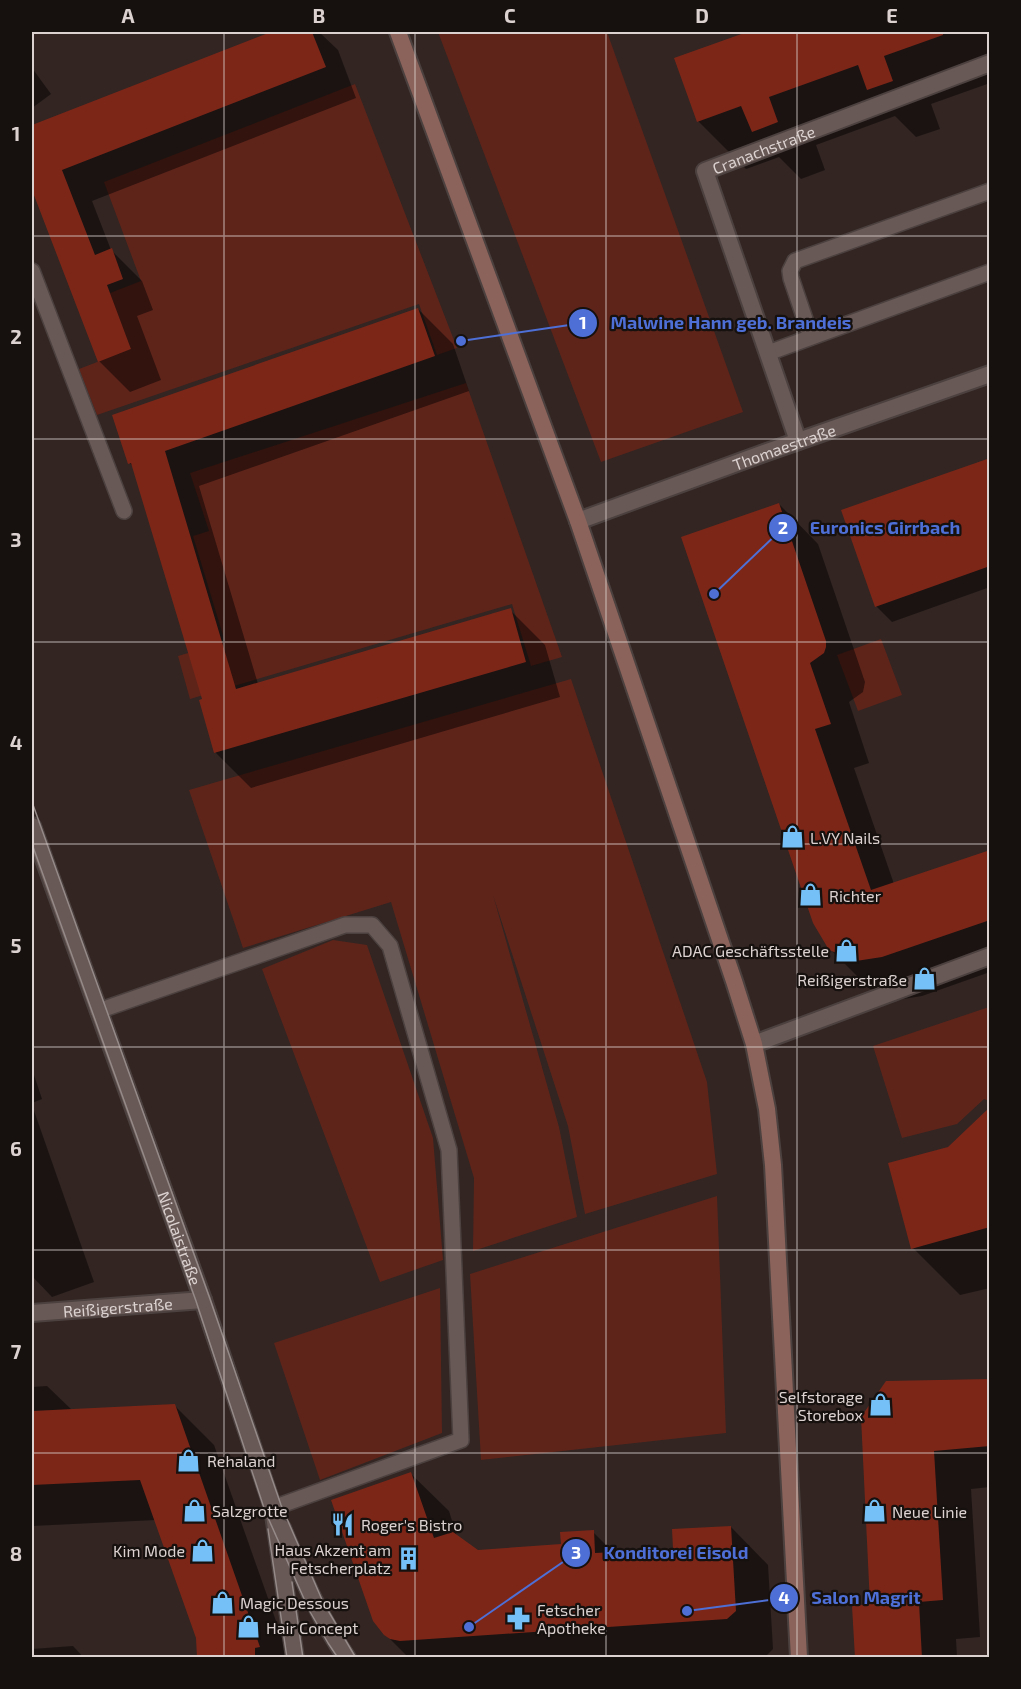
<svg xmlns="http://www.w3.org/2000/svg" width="1021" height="1689" font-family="'Exo 2',sans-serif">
  <rect width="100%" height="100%" fill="#322522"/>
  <g fill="#5e241a">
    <polygon points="438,32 607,32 743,412 601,462"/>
    <polygon points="355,84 457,348 437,355 419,304 97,415 79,369 131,349 110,293 141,281 104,182"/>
    <polygon points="466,383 562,657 531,666 512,604 190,699 178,656 225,642 193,536 209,531 190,473"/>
    <polygon points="881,639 902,695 858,711 837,655"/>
    <polygon points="571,679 707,1082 717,1174 585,1214 568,1126 493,895 559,1127 577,1217 473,1251 474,1178 391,902 243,948 189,790"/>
    <polygon points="333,940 367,945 433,1138 443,1260 380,1282 262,969"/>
    <polygon points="989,1007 989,1101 984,1099 957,1124 902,1138 873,1046"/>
    <polygon points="717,1196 726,1433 481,1460 470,1274"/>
    <polygon points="440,1288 442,1433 320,1480 274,1343"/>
  </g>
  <g fill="#0007">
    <polygon points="275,32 319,32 338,50 356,98 92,201 111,250 142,281 153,310 137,316 161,380 130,392 99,361 34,193 32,190 32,127"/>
    <polygon points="752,32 990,32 990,83 931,104 940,129 916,137 895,116 816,145 825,170 801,179 779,157 746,169 698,121 675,59"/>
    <polygon points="32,68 51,94 32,108"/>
    <polygon points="418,309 453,344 469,391 199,486 258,684 510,610 545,645 560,697 251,788 216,753 201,701 204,700 134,468 130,463"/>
    <polygon points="990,459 990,587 892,622 876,606"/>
    <polygon points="779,504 818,544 865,682 863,692 849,702 869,763 854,768 894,884 990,857 990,972 922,996 897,1000 870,989 830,949"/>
    <polygon points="32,1069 42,1099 32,1103"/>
    <polygon points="32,1105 94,1282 52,1297 32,1276"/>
    <polygon points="990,1126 990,1288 960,1295 913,1248 949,1148"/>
    <polygon points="990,1380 990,1487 971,1489 980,1637 956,1639 957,1658 856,1658 872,1606 863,1418"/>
    <polygon points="47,1386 72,1410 174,1405 214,1445 289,1658 199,1658 198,1638 156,1520 32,1526 32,1387"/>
    <polygon points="411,1474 449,1511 457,1537 478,1551 562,1546 593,1532 614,1553 675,1550 731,1527 768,1565 773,1649 765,1657 751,1658 409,1658 385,1634"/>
    <polygon points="73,1646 84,1658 32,1658 32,1649"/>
  </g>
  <g fill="#7c2618">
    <polygon points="271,32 312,32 326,67 62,170 95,255 112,248 123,279 107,285 131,349 98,362 32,190 32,125"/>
    <polygon points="747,32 943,32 943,35 884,56 893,81 867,90 858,65 769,97 778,122 752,132 741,106 697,122 674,58"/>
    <polygon points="418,308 435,356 165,451 236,689 511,608 526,662 214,753 199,700 202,699 131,463 128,464 112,415"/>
    <polygon points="990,458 990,566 875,607 841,510"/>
    <polygon points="779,503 826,641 826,647 824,653 810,663 831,724 815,729 871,890 990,850 990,920 882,957 856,961 829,950 813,923 681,537"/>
    <polygon points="990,1107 990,1227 911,1249 888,1163 948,1147"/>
    <polygon points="990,1379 990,1446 934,1451 943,1600 919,1602 922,1658 855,1658 852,1606 870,1604 861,1417 886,1381"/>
    <polygon points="175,1404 260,1647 255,1648 255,1658 197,1658 196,1638 140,1480 32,1485 32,1411"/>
    <polygon points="411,1472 434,1538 453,1532 478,1550 561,1544 560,1532 594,1530 595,1553 673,1549 672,1529 731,1526 736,1611 727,1619 400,1641 390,1639 384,1635 373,1621 331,1500"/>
  </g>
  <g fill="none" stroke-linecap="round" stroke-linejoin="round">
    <defs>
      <g id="service">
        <polyline points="32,271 124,511"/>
        <polyline points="811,337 791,278 790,271 795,261 990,191"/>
        <polyline points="768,353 990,272"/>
        <polyline points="98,1011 345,925 372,925 390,946 449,1150 461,1440 273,1508"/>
      </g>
      <polyline id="pedestrian" points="754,1044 990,956"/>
      <g id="minor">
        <path id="s1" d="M798,441L705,171L990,63"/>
        <path id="s2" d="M578,521L767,452L990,374"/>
        <path id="s3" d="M32,826L203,1300L273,1508L295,1658"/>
        <path id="s4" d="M32,1313L203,1300"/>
        <path d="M282,1528C301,1573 319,1618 347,1658"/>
      </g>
      <polyline id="secondary" points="398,32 578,521 734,981 754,1044 767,1109 773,1165 799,1658"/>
    </defs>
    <use href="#service" stroke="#4c413f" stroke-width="18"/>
    <use href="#pedestrian" stroke="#4c413f" stroke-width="20"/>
    <use href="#minor" stroke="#4c413f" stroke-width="20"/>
    <use href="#secondary" stroke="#4c413f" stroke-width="20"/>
    <use href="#service" stroke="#685956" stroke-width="15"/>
    <use href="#pedestrian" stroke="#685956" stroke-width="16"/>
    <use href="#minor" stroke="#685956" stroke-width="16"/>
    <use href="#secondary" stroke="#8c635b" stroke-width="16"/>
    <g stroke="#958a88" stroke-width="1.5">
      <polyline points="32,802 210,1299 281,1505 323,1602 356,1658"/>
      <polyline points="32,844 196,1301 265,1511 309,1610 328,1643 338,1658"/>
      <polyline points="268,1529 287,1658"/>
      <polyline points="292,1582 303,1658"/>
    </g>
  </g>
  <path fill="none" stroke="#dcd3d1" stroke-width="1.5" stroke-opacity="0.55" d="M224,32V1658M415,32V1658M606,32V1658M797,32V1658M32,236H990M32,439H990M32,642H990M32,844H990M32,1047H990M32,1250H990M32,1453H990"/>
  <defs>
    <symbol id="shop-bare" viewBox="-9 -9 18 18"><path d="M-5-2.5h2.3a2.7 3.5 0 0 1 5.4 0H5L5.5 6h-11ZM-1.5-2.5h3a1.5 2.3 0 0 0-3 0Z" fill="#75c0f6" stroke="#16100f" stroke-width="2.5" paint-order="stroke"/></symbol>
    <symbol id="restaurant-bare" viewBox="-9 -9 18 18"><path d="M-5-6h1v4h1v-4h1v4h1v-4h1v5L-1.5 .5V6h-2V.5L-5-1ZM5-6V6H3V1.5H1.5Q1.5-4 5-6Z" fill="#75c0f6" stroke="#16100f" stroke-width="2.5" paint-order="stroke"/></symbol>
    <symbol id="building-bare" viewBox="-9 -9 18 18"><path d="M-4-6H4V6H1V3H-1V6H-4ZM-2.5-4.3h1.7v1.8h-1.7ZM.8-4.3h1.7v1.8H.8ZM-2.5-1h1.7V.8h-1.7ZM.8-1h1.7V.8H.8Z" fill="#75c0f6" stroke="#16100f" stroke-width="2.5" paint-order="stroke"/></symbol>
    <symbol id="pharmacy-bare" viewBox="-9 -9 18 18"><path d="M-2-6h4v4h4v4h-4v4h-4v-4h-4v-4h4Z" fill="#75c0f6" stroke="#16100f" stroke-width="2.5" paint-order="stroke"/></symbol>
  </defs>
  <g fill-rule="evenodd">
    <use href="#shop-bare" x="776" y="820" width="33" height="33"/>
    <use href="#shop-bare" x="794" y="878" width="33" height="33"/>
    <use href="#shop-bare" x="830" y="934" width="33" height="33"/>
    <use href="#shop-bare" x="908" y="962" width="33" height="33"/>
    <use href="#shop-bare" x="864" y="1388" width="33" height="33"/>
    <use href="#shop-bare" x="172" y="1444" width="33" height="33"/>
    <use href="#shop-bare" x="178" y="1494" width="33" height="33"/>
    <use href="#shop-bare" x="858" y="1494" width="33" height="33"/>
    <use href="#restaurant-bare" x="326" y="1508" width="33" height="33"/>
    <use href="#shop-bare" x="186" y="1534" width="33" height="33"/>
    <use href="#building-bare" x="392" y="1542" width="33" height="33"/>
    <use href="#shop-bare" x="206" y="1586" width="33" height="33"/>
    <use href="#pharmacy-bare" x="502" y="1602" width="33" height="33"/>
    <use href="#shop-bare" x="232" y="1610" width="33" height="33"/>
  </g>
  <g text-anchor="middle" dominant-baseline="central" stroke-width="4.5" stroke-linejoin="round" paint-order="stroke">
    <g font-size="16" fill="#dcd3d1" stroke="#16100f">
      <text stroke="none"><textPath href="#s1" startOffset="348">Cranachstraße</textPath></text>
      <text stroke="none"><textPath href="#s2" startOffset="219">Thomaestraße</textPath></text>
      <text stroke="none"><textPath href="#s3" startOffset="438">Nicolaistraße</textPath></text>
      <text stroke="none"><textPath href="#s4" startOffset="86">Reißigerstraße</textPath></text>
    </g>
    <g font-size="16" fill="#dcd3d1" stroke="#16100f" text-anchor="start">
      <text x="810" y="837">L.VY Nails</text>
      <text x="829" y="895">Richter</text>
      <text x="829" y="950" text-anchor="end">ADAC Geschäftsstelle</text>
      <text x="907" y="979" text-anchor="end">Reißigerstraße</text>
      <text x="863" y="1396" text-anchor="end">Selfstorage<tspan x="863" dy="18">Storebox</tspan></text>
      <text x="207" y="1460">Rehaland</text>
      <text x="212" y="1510">Salzgrotte</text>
      <text x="892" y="1511">Neue Linie</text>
      <text x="361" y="1524">Roger's Bistro</text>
      <text x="391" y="1549" text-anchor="end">Haus Akzent am<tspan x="391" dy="18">Fetscherplatz</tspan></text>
      <text x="185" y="1550" text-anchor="end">Kim Mode</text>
      <text x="240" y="1602">Magic Dessous</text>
      <text x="537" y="1609">Fetscher<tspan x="537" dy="18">Apotheke</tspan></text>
      <text x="266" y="1627">Hair Concept</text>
    </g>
  </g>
  <path fill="none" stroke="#4d6fd6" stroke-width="2" d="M461 341L583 323M714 594L783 528M469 1627L576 1553M687 1611L784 1598"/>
  <g fill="#4d6fd6" stroke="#16100f" stroke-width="2">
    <circle cx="461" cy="341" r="6"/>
    <circle cx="714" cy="594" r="6"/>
    <circle cx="469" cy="1627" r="6"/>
    <circle cx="687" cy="1611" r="6"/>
    <circle cx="583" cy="323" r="15"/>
    <circle cx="783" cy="528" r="15"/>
    <circle cx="576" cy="1553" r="15"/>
    <circle cx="784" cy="1598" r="15"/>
  </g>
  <g font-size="18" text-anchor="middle" font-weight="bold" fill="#fff">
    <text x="583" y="329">1</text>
    <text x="783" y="534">2</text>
    <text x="576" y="1559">3</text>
    <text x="784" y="1604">4</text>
  </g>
  <g font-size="18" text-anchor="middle" font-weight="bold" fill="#4d6fd6" stroke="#16100f" stroke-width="4.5" stroke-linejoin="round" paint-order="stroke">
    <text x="731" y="329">Malwine Hann geb. Brandeis</text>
    <text x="885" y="534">Euronics Girrbach</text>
    <text x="676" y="1559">Konditorei Eisold</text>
    <text x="866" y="1604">Salon Magrit</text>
  </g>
  <rect width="1021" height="1689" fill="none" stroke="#16100f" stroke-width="66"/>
  <rect x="33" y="33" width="955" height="1623" fill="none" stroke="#dcd3d1" stroke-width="2"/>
  <g font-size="20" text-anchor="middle" font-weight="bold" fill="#dcd3d1">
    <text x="128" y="23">A</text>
    <text x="319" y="23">B</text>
    <text x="510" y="23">C</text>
    <text x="702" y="23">D</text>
    <text x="892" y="23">E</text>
    <text x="16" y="141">1</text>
    <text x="16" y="344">2</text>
    <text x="16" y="547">3</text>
    <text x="16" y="750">4</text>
    <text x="16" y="953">5</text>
    <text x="16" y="1156">6</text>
    <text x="16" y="1359">7</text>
    <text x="16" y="1561">8</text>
  </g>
</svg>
